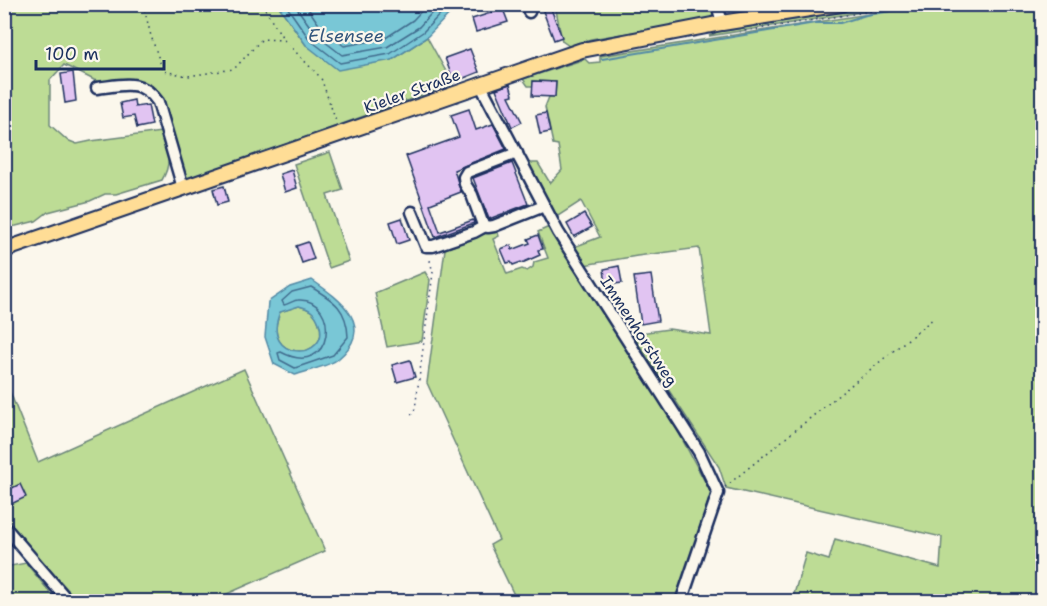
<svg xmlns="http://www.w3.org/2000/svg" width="1047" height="606" font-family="'Shantell Sans',sans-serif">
  <rect width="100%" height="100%" fill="#fbf7ec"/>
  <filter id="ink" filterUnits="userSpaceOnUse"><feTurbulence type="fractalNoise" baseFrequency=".0167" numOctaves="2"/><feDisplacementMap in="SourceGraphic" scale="12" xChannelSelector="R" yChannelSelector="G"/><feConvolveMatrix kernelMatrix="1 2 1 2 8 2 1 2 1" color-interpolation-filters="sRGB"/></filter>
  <g filter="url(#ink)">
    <g fill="#bddc95" stroke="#6c867a" stroke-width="1.5">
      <polygon points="715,4 713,15 708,20 591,39 569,46 562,41 555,5"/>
      <path d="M5,5H278L306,45L392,60L427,37L453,84L187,180L183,177L152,97L94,80L64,65L50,80V125L67,140L77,144L91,141L161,132C169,149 172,164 162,180L116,194H105L90,201L48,212L36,221L16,226L5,227Z"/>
      <polygon points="873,5 906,5 709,36 724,28 734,26"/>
      <polygon points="926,5 1042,5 1042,601 792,601 806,553 829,560 835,539 940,568 942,537 726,488 719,467 632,334 669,329 711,335 699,248 637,256 584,265 574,247 600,237 581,201 555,218 527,163 538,163 550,183 562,170 558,145 553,144 545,107 549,97 555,97 556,82 533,81 533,86 528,86 523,79 585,59 589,63 600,62 600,56"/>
      <polygon points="330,152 343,190 327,195 349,261 329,268 294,164"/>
      <polygon points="549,227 675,426 711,493 676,601 517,601 490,545 499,540 427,383 445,249 497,229 499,236 493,239 507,274 522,269 527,271 533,267 534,262 548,258 538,232"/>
      <polygon points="425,272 430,280 422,341 387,347 375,293"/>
      <path d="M299,306C310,309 315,312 319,323C333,361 259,363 280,312Z"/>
      <polygon points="244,369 325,551 211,601 78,601 5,520 4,377 38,462"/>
      <polygon points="26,563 57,601 5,601 5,567"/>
    </g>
    <g fill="#79c7d6" stroke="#538aa6" stroke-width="1.5" fill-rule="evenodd">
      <polygon points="278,5 458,5 427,37 392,60 338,70 306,45"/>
      <path d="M312,280C341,300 377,326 338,359C330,366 306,371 295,375L274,364L265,337L268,302L290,287ZM299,306C310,309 315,312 319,323C333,361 259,363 280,312Z"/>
    </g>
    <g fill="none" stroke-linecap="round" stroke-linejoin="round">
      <g stroke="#416c8e" stroke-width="1.5">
        <polyline points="285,4 310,40 340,63 390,54 423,32 450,4"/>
        <polyline points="294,4 316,35 342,55 387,47 419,27 440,4"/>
        <polyline points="305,4 322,29 344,46 384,39 413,20 428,4"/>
        <path d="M311,287C335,301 347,309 348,337L333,355L295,368L280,360L278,353L281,352C335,381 341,297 298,300C294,300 289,304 284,305L282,301L292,292Z"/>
      </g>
      <g stroke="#538aa6" stroke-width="2">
        <polyline points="728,30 889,4"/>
        <polyline points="672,39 703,34"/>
        <polyline points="602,59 815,23 840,23 866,15 935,4"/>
      </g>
    </g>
    <g fill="#e1c4f2" stroke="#1b2f5e" stroke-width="1.5">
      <polygon points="549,4 562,37 554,40 543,11 543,7"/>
      <polygon points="503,9 508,22 476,32 472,19"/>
      <polygon points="470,49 479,72 454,82 445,58"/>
      <polygon points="73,72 76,101 65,103 61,74"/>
      <polygon points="533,81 556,82 555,97 532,96"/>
      <polygon points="510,84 513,95 509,96 522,122 512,127 496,89"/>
      <polygon points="134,100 135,107 148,105 152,125 137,128 134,116 123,118 120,103"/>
      <polygon points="469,109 476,130 493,124 506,149 454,170 461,192 430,204 440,232 473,220 474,223 435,237 406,156 459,137 451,115"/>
      <polygon points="546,113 550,132 540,134 536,115"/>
      <polygon points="512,163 528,204 489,219 473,178"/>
      <polygon points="292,170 297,188 285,192 280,174"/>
      <polygon points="224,186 228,202 217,205 213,189"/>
      <polygon points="584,214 592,227 574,237 567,224"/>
      <polygon points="402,218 409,240 397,244 390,222"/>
      <polygon points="538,235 543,249 538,250 540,255 522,263 521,262 513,265 511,262 507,263 501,249 511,245 512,250 530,243 528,239"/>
      <polygon points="308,242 314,259 302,263 296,246"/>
      <polygon points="619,266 622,283 606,285 604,269"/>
      <polygon points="651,275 658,321 641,324 634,277"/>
      <polygon points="410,360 415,377 397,382 392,365"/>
      <polygon points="20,484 26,497 7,506 4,500 4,492"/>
    </g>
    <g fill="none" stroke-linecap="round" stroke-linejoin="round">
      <defs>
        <g id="minor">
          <polyline points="717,4 722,23"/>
          <polyline points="529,12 531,4"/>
          <polyline points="480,84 558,232 699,452 718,493 681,602"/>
          <path d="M97,88C123,85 141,78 158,102L183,188"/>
          <polyline points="517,153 467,172 464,177 465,184 472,195 483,225 488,227 494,226 544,206"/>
          <polyline points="412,212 426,246 433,246 474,232 485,226"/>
          <polyline points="4,526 69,602"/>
        </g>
        <polyline id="major" points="4,250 582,50 722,23 841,4"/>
      </defs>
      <use href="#minor" stroke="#1b2f5e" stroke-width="15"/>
      <use href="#major" stroke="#1b2f5e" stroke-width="18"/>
      <g stroke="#1b2f5e" stroke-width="1.5" stroke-dasharray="1.5 4.5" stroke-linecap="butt">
        <polyline points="143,4 151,36 163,71 188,76 234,69 262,39 284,40"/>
        <polyline points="262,4 284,40 321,78 337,124"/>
        <polyline points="739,32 916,4"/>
        <polyline points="411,415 415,409 433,273 429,256"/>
        <polyline points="725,487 934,318"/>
      </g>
      <use href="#minor" stroke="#fbf7ec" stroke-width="10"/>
      <use href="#major" stroke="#ffdd96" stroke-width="14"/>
    </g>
  </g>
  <g text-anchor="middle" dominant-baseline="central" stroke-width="4.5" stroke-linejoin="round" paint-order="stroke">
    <g font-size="16" fill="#1b2f5e" stroke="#fbf7ec">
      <text transform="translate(412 91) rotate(-20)">Kieler Straße</text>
      <text transform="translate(639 331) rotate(57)">Immenhorstweg</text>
    </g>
    <g font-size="18" font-style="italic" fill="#32557c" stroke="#fbf7ec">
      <text x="346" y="36">Elsensee</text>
    </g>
  </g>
  <rect width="1047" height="606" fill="none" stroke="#fbf7ec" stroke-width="24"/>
  <rect x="12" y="12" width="1023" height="582" fill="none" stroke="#1b2f5e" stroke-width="2" filter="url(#ink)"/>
  <path d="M36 60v9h128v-9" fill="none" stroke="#1b2f5e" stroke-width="3"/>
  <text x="45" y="60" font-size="18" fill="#1b2f5e" stroke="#fbf7ec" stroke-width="4.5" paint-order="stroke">100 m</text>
</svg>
